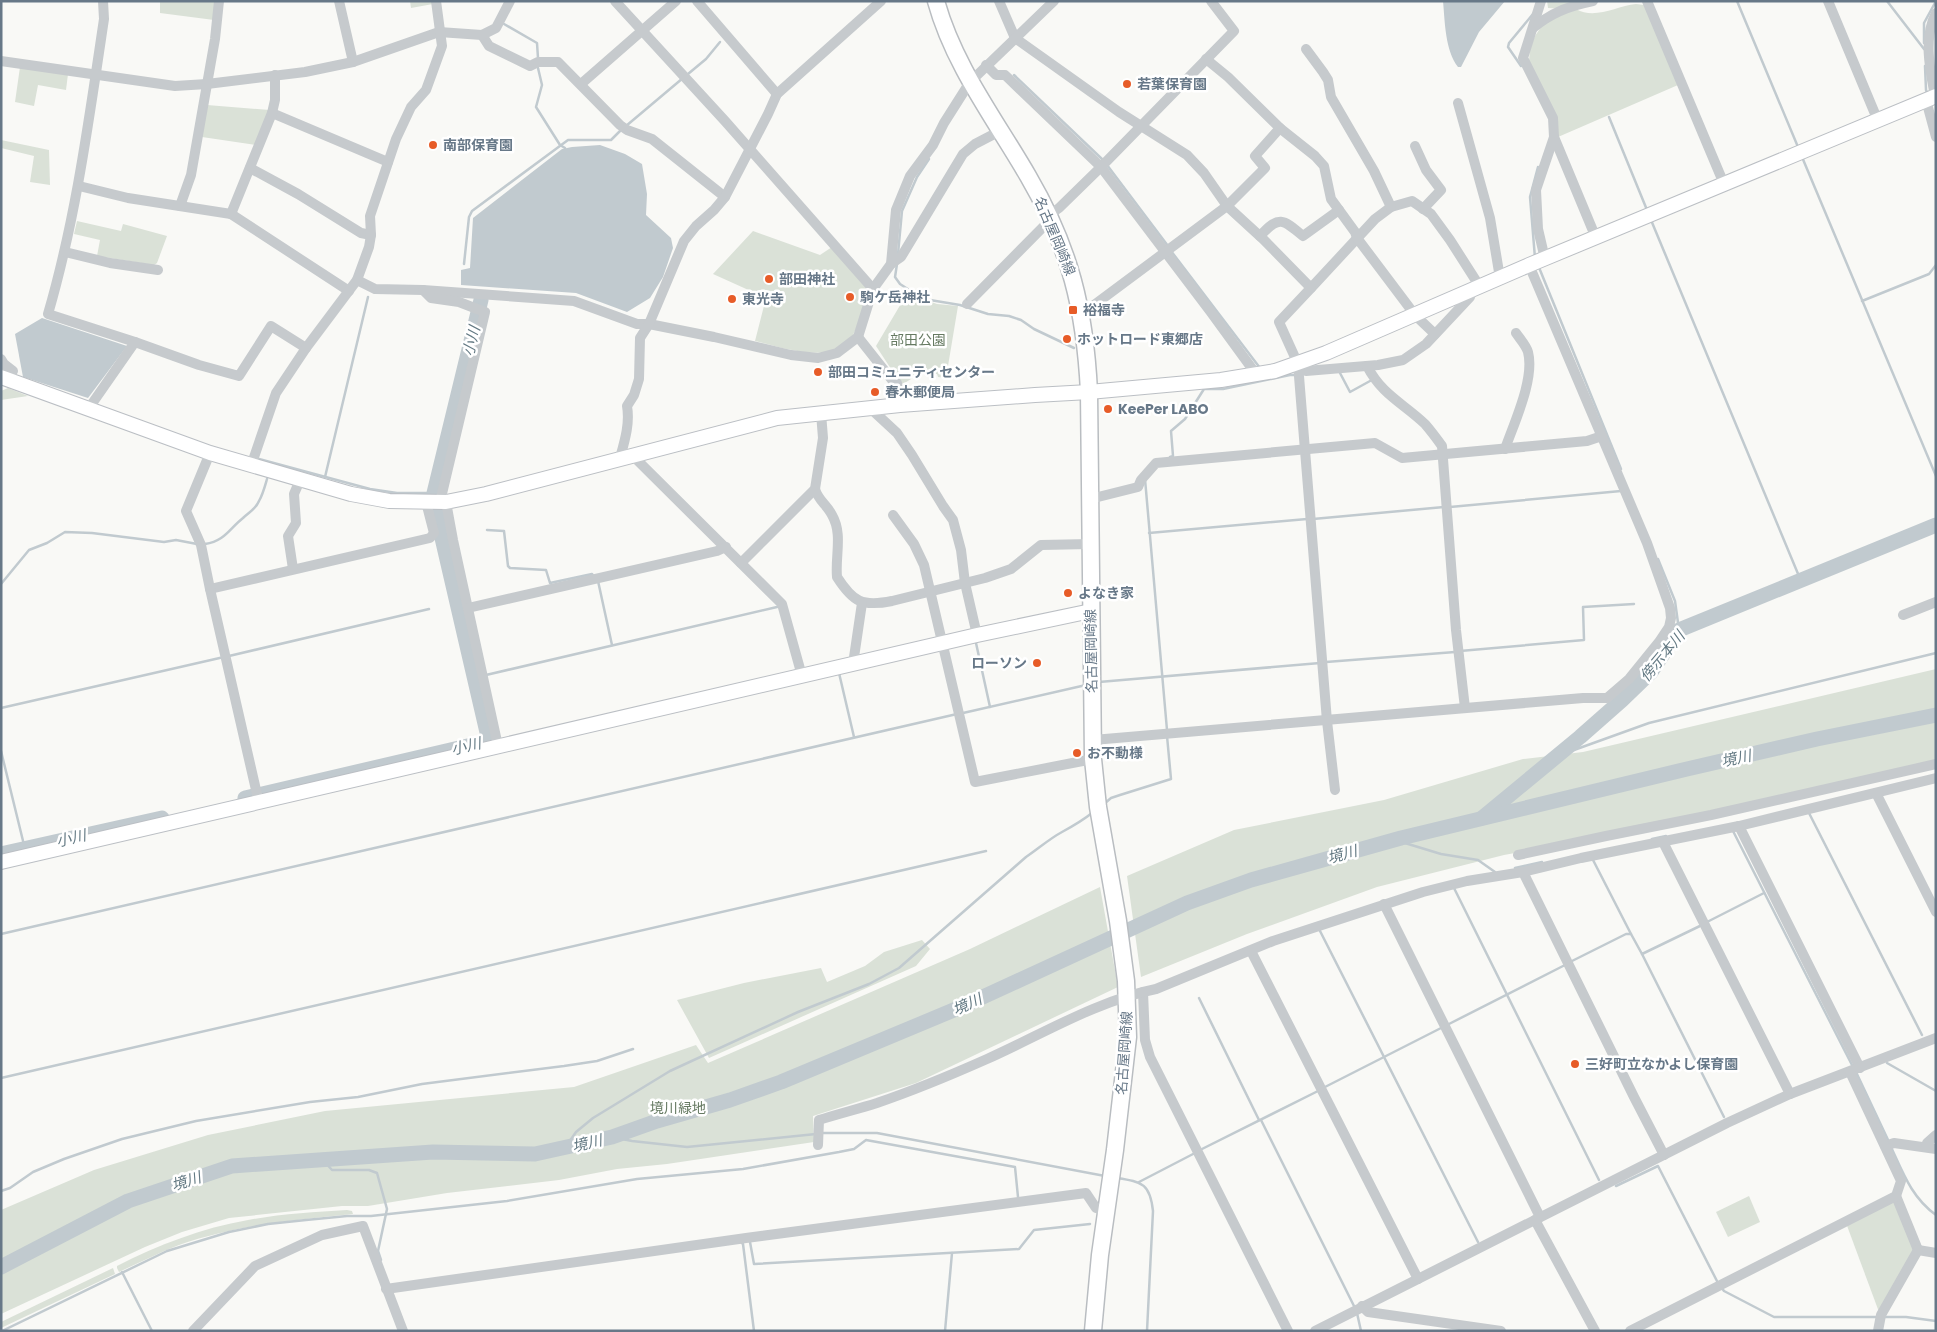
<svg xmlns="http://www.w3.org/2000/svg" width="1937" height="1332" font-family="Poppins,'Noto Sans JP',sans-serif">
  <rect width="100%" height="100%" fill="#f9f9f6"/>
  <g fill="#dae1d7">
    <polygon points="160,1 216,1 214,20 160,13"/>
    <polygon points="410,1 432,1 433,4 411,8"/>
    <polygon points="1547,1 1587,1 1564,9 1548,8"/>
    <path d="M1636,4L1644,5L1678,85L1558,137V121L1529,61L1530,48L1535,36L1545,21L1576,9C1595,20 1616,6 1636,4Z"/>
    <polygon points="20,67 68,74 66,90 38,85 34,106 15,102"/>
    <polygon points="207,105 270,110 256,145 202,137"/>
    <polygon points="1,140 49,150 50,185 30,182 34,156 1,148"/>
    <polygon points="77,221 121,231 123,224 167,236 157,263 154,265 97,256 100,240 74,234"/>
    <path d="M753,231L820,255L832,247L868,290C864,303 861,318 855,331C838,368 784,348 755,341L766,298L713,274Z"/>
    <polygon points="920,298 937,304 958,306 946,378 938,377 937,374 915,373 911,379 903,384 897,378 876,346 902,302 916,303"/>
    <polygon points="8,388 28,396 1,400 1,391"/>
    <polygon points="1936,669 1936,765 1739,811 1504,855 1377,887 1247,934 1141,977 1127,876 1234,830 1384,800 1523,759 1583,752"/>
    <polygon points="1100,887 1118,987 916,1083 813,1116 814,1142 667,1164 617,1169 559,1180 447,1193 368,1206 342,1206 229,1218 182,1232 145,1247 1,1314 1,1210 94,1170 208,1135 325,1111 574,1087 696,1045 708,1063 970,949"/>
    <polygon points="922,940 930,949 916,966 709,1058 677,1000 744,983 821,968 827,982 865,966 884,952"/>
    <polygon points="1749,1196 1760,1222 1728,1237 1716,1212"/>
    <polygon points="1894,1199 1915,1250 1879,1312 1846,1223"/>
    <path d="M347,1210L352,1211L353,1214C294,1220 236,1225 179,1245C158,1253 139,1263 119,1272L117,1268V1266C158,1245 202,1228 248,1220C280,1214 314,1212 347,1210Z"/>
    <polygon points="113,1268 115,1274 1,1328 1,1322"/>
  </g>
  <g fill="#c1cacf">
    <path d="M1443,1H1505L1479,32L1461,67H1458C1445,50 1445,22 1443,1Z"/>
    <polygon points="600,145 625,154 642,164 647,194 646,215 671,238 673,248 663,277 650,298 627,312 576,293 461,285 461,270 470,268 473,218 562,149 572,147"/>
    <polygon points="42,318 127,346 88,398 23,377 15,334"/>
  </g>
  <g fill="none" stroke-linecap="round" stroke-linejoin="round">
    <g stroke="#c1cacf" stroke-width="2.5">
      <polyline points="1737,1 1798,147"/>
      <polyline points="1887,1 1924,49"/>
      <polyline points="504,24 537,43 538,58"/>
      <polyline points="1924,43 1924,23 1936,1"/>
      <polyline points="1521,66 1508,47 1509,43 1533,14"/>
      <polyline points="1925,66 1926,90 1928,95"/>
      <polyline points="538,68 542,85 536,107 560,145 565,148"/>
      <polyline points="688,74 706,59 720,42"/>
      <polyline points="1014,75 1103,160"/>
      <polyline points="1609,117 1647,210"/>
      <polyline points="626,126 683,78"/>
      <polyline points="1802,157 1936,476"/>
      <polyline points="1107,165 1168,246"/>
      <polyline points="1651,220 1801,581"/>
      <polyline points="1171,251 1260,368"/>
      <polyline points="898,254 902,211 917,177 929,159"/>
      <polyline points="1535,258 1530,197 1538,167"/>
      <polyline points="464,264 469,217 472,211 568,140 611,140 622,129"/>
      <polyline points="897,264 895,277 900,284 914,293 930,300 960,305 988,314 1009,316 1021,320 1034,329 1074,348"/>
      <polyline points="1538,265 1621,469"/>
      <polyline points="1862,301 1929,274 1936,265"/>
      <polyline points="1340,373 1350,392 1370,381"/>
      <polyline points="1170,457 1173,456 1171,431 1185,419 1204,389 1223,389 1290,375 1297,375"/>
      <polyline points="259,459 370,489 397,493 434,493"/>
      <polyline points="325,477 368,297"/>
      <polyline points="1145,479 1167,730"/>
      <polyline points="1450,507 1621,491"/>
      <polyline points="1313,519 1444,507"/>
      <polyline points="487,530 504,531 508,566 510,568 546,570 550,583 592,574 594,577"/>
      <polyline points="1149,533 1307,519"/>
      <path d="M205,544C225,541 229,529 243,518C249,512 256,509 259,501C263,494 265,486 267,479"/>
      <polyline points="1658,559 1675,601 1679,630"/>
      <polyline points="598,581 612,645"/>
      <polyline points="1,584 29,550 47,543 65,532 92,533 164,542 176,540 197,544"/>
      <polyline points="976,643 990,707"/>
      <polyline points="1460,651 1584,640 1583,607 1634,604"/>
      <polyline points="229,656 429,609"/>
      <polyline points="1326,662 1455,652"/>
      <polyline points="839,673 854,737"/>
      <polyline points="486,675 777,607"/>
      <polyline points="1099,682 1320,663"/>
      <polyline points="1,708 224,657"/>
      <polyline points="963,713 1086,685"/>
      <polyline points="1568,746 1570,749 1574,750 1649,723 1936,653"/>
      <polyline points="1,751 25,849"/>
      <polyline points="1104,804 1111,798 1120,795 1171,779 1167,736"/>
      <polyline points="1809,813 1922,1035"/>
      <polyline points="1732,829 1853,1067"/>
      <polyline points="1652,839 1666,836"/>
      <polyline points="1395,840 1441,854 1478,860 1495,872"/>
      <polyline points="1592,858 1631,934"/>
      <polyline points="1515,868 1542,862"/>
      <polyline points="1454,888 1599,1180"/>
      <polyline points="1707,922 1764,893"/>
      <polyline points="1319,929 1478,1242"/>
      <polyline points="1,934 957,714"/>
      <polyline points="1642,954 1724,1117"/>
      <polyline points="1570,962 1626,934 1631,934 1642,954 1702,925"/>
      <polyline points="1199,998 1259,1120"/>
      <polyline points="1447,1025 1565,965"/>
      <polyline points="1887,1063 1936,1091"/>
      <polyline points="1856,1072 1889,1142"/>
      <polyline points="1,1078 986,851"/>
      <polyline points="1323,1088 1443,1027"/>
      <polyline points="1261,1120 1355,1308"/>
      <polyline points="822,1133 877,1133 1105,1176"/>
      <polyline points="612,1137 632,1141 687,1147 816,1134"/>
      <path d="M1891,1147C1903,1173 1912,1198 1936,1215"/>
      <path d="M565,1148L576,1132L593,1118L670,1071L798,1012L869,984L899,968L1026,857C1038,849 1049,839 1062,832C1073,826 1082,821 1092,813"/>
      <polyline points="1200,1150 1318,1091"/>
      <polyline points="323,1160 332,1170 369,1170 377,1173 387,1209 378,1251 381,1260"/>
      <path d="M1117,1178C1143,1182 1150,1184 1153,1211L1147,1331"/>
      <polyline points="1139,1182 1195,1153"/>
      <polyline points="1616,1186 1658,1166 1718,1283"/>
      <polyline points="1,1191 10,1188 33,1172 64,1159 122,1139 196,1121 310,1102 358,1097 422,1084 564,1066 597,1061 633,1049"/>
      <polyline points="741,1242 743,1244 754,1331"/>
      <polyline points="750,1242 754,1264 1019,1249 1034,1230 1090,1224"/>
      <polyline points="122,1272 152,1331"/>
      <polyline points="1721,1287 1724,1291 1774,1317 1877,1317"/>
      <polyline points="1357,1313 1361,1331"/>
      <polyline points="1883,1317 1906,1317 1936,1321"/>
      <polyline points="2,1331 167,1251 229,1232 268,1224 306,1220 347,1216 371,1216 507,1201 637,1179 743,1169 839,1152 854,1149 866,1140 1015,1167 1018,1197"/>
      <polyline points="945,1331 952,1253"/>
    </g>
    <g stroke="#c1cacf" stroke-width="15">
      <polyline points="245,798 489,741 436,512 434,493 481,300"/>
      <polyline points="1482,818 1580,737 1622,700 1651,672 1679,630 1936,525"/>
      <polyline points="1,854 162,818"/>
      <polyline points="1,1267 128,1201 232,1166 433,1152 535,1154 612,1137 657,1121 730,1100 781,1082 961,1007 1187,903 1251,880 1401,838 1687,769 1817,739 1936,715"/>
    </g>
    <defs>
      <g id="secondary">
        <polyline points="1,377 210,453 351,494 389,501 446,502 486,494 777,418 900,405 1035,395 1089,392 1221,380 1275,371 1326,353 1529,265 1936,96"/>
        <polyline points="1,862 977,635 1091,611"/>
      </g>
      <path id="primary" d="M936,1C954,66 995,119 1028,176C1070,248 1085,309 1089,392L1093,759L1098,807L1118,921L1126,981L1128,1037L1115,1150L1100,1255L1093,1331"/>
    </defs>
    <use href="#secondary" stroke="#bbbfc4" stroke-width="16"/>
    <use href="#primary" stroke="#b9bdc1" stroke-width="19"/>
    <g stroke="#c6cacd" stroke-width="10">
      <path d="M103,1L104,19C89,119 76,218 48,314L135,342L199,365L239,376L271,326L306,348"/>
      <polyline points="339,1 353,62"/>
      <polyline points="615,1 725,121 873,289"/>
      <polyline points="697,1 777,94"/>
      <polyline points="999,1 1015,38 1119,112 1187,155 1204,173 1227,206 1263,239 1311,288 1375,219 1391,207 1412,201 1431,214 1450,240 1480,287"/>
      <polyline points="1541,1 1523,58 1553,118 1554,137 1596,238"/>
      <polyline points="1647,1 1724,184"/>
      <polyline points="1828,1 1878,121"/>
      <path d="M1533,28C1549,14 1572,5 1593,1"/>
      <polyline points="482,35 489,46 530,66 538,62 558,62 620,125 627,130 652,139 725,197"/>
      <polyline points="1306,49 1323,72 1328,80 1331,97 1374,171 1391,207"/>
      <polyline points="1206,59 1228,77 1281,129 1315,156 1324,166 1331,199 1355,232 1357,238 1415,315 1435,334"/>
      <polyline points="1,61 175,86 207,84 305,72 353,62 439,32 482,35 496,28 510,1"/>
      <polyline points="986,65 996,75 1005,75 1101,167 1210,311 1256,374"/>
      <polyline points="581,84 676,1"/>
      <path d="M1935,96C1930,70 1923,38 1936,13"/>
      <polyline points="1926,100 1936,137"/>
      <polyline points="1458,103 1490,218 1500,278"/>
      <polyline points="272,113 388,162"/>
      <polyline points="1415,146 1426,170 1441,190 1423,209"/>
      <polyline points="250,168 298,194 361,233 371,235"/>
      <polyline points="79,186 128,198 231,214 349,291"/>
      <polyline points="180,206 191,175 215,39 219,1"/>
      <polyline points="231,214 272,113 275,100 275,75"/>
      <polyline points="1049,215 1059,208 1101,167 1234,31 1211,1"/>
      <path d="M1260,236C1279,215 1283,219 1303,236L1339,210"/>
      <polyline points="65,252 110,263 158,270"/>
      <polyline points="1545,259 1538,229 1536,190 1554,137"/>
      <polyline points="891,264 901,257 963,154 975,144 1000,131"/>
      <polyline points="357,280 375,289 423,290 574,301 637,324 649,324 714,337 791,355 818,358 837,353 858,337 873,289 891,264 896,210 910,176 933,145 944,123 970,82 1054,1"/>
      <polyline points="1311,288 1279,322 1298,364 1327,721 1335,790"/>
      <polyline points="423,290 431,298 459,302 485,312 440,502"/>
      <polyline points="967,304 1051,219"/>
      <polyline points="1082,314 1227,206 1265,168 1255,156 1280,128"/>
      <polyline points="858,337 892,380 897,383 900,405"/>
      <polyline points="1,359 4,364 13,371"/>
      <polyline points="1300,363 1306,371 1378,365 1403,360 1426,344 1470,297 1472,291"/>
      <path d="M1367,366C1382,395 1403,403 1425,424C1431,431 1437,439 1442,446L1456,630L1465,708"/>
      <polyline points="89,408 135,342"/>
      <polyline points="870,408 897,433 912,455 943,506 953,520 961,550 965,583 977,635"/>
      <path d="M1505,449C1514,423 1535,379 1528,352C1526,345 1520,339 1516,333"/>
      <polyline points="210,453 186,511 201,545 210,589 430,538 434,533 426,502"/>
      <polyline points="632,455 782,604 802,676"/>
      <path d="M620,458C625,440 630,423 627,406L634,395L639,379L640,338L649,324L684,241L696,226L714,210L725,197L768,114L777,94L881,1"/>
      <polyline points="251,466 276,393 306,348 357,280 369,247 371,235 370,216 396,139 411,107 426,90 442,46 436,1"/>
      <path d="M815,489C818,500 827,505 832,515C843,534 835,556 837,577C853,602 862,607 892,601L985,578L1011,569L1041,545L1090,544"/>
      <polyline points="1090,499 1138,487 1141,480 1156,463 1375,443 1402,458 1587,441 1602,436"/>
      <polyline points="446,502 453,540 498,746"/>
      <polyline points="893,515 914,544 924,565 975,782 1093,759"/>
      <polyline points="741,563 815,489 823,438 821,413"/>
      <polyline points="293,569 288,536 296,523 294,494 300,480"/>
      <polyline points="210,589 259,803"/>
      <polyline points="468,608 717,551 726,547"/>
      <polyline points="1903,615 1936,602"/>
      <polyline points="853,664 862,603"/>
      <polyline points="1093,740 1583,698 1607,698 1629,679 1659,642 1669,627 1671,618 1670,608 1647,543 1529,265"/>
      <polyline points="1876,793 1936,912"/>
      <polyline points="1739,826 1860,1068"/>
      <polyline points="1663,842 1790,1094"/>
      <polyline points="1518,855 1606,836 1711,815 1936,764"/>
      <polyline points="1523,872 1634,1097 1664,1155"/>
      <polyline points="1384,904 1540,1217"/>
      <polyline points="1251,951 1418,1279"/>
      <polyline points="1143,992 1145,1040 1150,1057 1288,1331"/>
      <path d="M818,1145L819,1120C838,1114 858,1109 877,1103C915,1090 951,1075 987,1059C1043,1034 1096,1001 1156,989L1273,941L1423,892L1467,881L1523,872L1581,858L1739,826L1936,778"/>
      <polyline points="1885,1146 1894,1143 1936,1149"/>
      <polyline points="1926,1147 1927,1143 1936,1135"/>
      <polyline points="1896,1196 1918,1250"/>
      <polyline points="1535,1220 1595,1331"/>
      <polyline points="1918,1250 1936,1253"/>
      <polyline points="386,1289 746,1238 1086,1193 1096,1208 1107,1211"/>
      <polyline points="1362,1306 1368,1312 1501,1331"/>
      <polyline points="193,1331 255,1266 322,1235 363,1226 403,1331"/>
      <polyline points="1315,1331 1727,1123 1790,1094 1936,1038"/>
      <polyline points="1630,1331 1896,1196 1901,1181 1850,1072"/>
      <polyline points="1878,1331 1881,1315 1918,1250"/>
    </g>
    <use href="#secondary" stroke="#fff" stroke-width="14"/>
    <use href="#primary" stroke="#fff" stroke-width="16"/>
  </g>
  <g fill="#e75c28" stroke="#fff" stroke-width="2">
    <circle cx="1127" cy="84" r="5"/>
    <circle cx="433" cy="145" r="5"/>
    <circle cx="769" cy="279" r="5"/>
    <circle cx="850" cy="297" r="5"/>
    <circle cx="732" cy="299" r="5"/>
    <rect x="1068" y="305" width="10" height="10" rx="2.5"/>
    <circle cx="1067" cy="339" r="5"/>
    <circle cx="818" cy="372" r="5"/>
    <circle cx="875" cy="392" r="5"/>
    <circle cx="1108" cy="409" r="5"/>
    <circle cx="1068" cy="593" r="5"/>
    <circle cx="1037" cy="663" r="5"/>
    <circle cx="1077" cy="753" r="5"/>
    <circle cx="1575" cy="1064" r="5"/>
  </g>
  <g text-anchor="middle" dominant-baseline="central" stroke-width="5" stroke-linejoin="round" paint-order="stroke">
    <g font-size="14" font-weight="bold" fill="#677888" stroke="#fff" text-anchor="start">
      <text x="1137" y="84">若葉保育園</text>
      <text x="443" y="145">南部保育園</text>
      <text x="779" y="279">部田神社</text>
      <text x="860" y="297">駒ケ岳神社</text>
      <text x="742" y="299">東光寺</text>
      <text x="1083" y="310">裕福寺</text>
      <text x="1077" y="339">ホットロード東郷店</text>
      <text x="828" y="372">部田コミュニティセンター</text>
      <text x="885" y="392">春木郵便局</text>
      <text x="1118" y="409">KeePer LABO</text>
      <text x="1078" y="593">よなき家</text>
      <text x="1027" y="663" text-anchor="end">ローソン</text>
      <text x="1087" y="753">お不動様</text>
      <text x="1585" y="1064">三好町立なかよし保育園</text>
    </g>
    <g font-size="14" fill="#677888" stroke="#fff">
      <text transform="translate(1055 236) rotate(67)">名古屋岡崎線</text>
      <text transform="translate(1091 651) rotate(-91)">名古屋岡崎線</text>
      <text transform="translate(1124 1053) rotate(-86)">名古屋岡崎線</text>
    </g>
    <g font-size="14" fill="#667a62" stroke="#fff">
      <text x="918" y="340">部田公園</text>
      <text x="678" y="1108">境川緑地</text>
    </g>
    <g font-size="15" font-style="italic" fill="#637983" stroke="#fff">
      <text transform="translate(471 341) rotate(-76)">小川</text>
      <text transform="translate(1662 656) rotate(-50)">傍示本川</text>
      <text transform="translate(466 746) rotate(-13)">小川</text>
      <text transform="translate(1736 758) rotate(-12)">境川</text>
      <text transform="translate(71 838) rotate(-13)">小川</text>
      <text transform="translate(1342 854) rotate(-15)">境川</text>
      <text transform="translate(967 1004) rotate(-24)">境川</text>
      <text transform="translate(587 1143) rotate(-13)">境川</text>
      <text transform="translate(186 1181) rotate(-18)">境川</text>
    </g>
  </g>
  <rect width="1937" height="1332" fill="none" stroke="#677888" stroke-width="5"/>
</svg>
